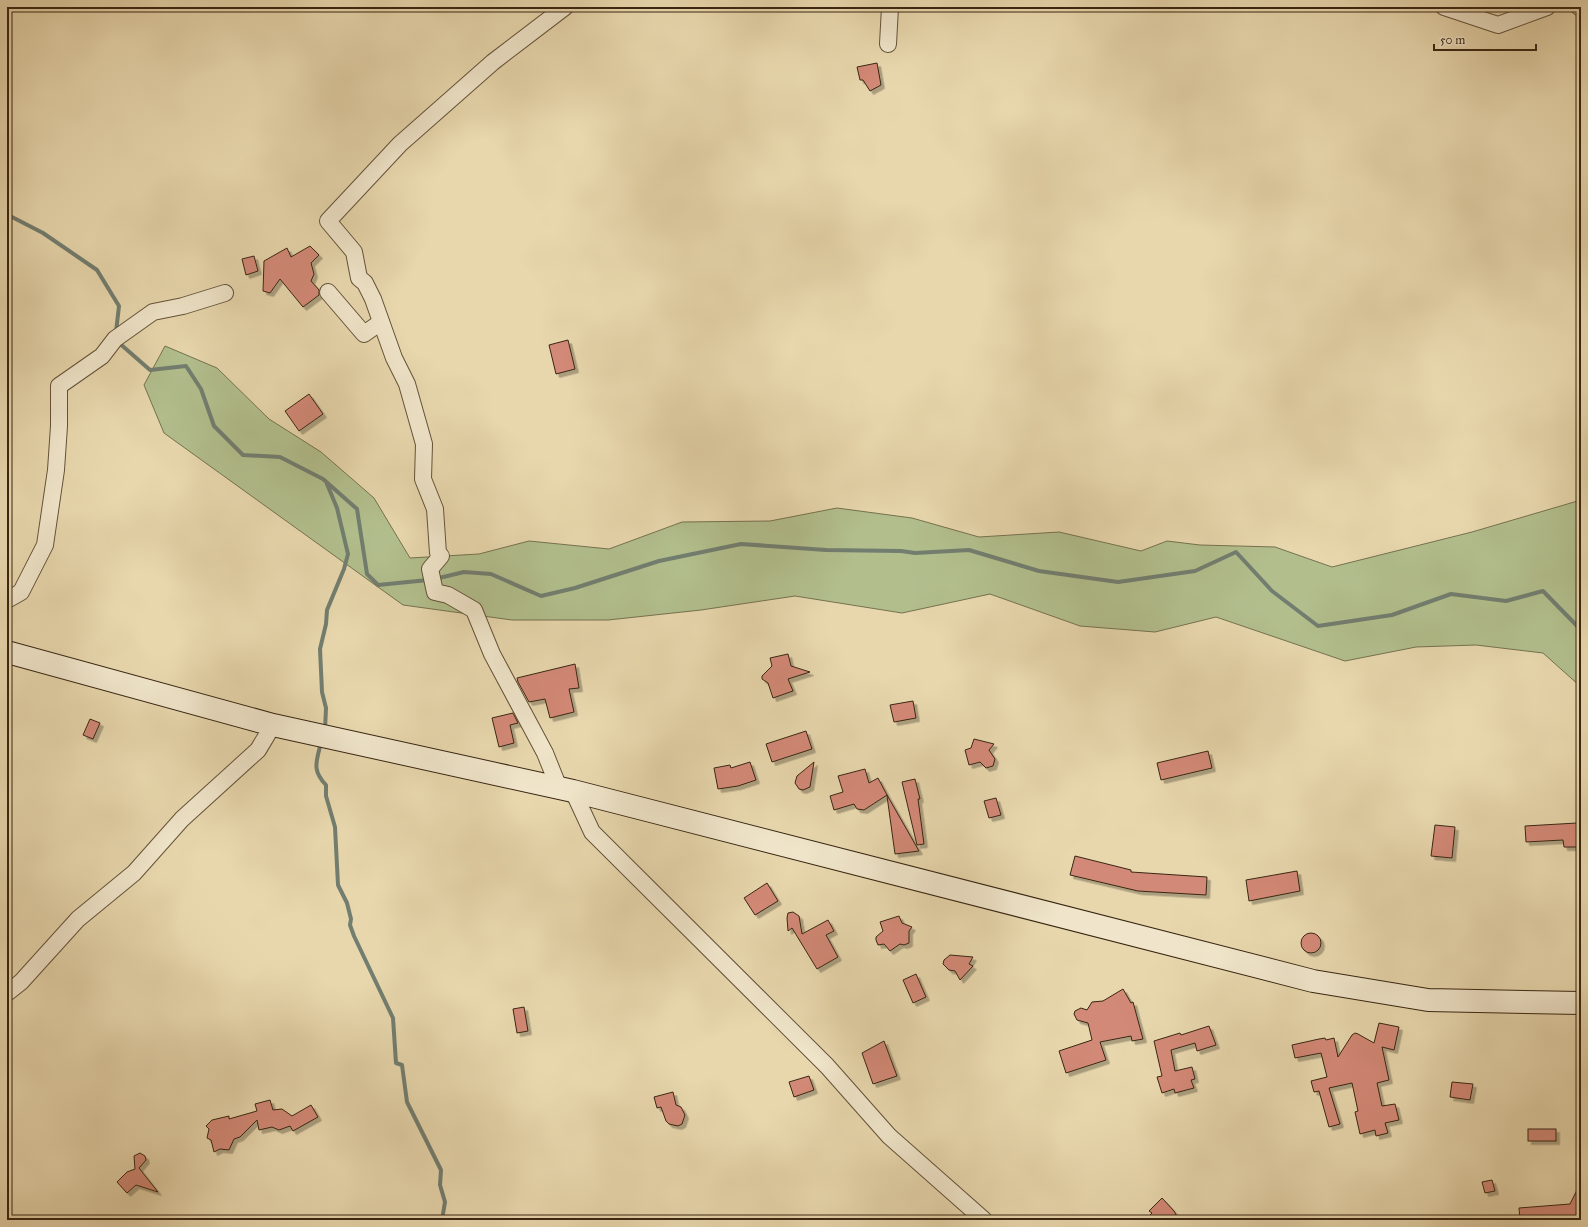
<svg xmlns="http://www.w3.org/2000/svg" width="1588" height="1227" font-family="'IM FELL Great Primer',serif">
  <defs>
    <filter id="shadow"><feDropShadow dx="3.5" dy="3.5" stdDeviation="0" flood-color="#0004"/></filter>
  </defs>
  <rect width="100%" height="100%" fill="#e8d7ad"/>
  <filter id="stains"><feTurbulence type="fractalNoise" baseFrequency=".005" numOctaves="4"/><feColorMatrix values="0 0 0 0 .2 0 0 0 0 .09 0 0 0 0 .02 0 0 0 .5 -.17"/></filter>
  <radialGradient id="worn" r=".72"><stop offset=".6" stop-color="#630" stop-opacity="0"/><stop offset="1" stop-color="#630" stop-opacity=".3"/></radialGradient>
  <polygon fill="#b2bf8d" stroke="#757250" points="165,346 217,368 269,419 321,452 374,498 410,558 479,554 529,541 609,549 682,522 770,521 837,508 912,518 979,537 1059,532 1141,551 1167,541 1200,545 1275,547 1332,567 1472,532 1581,500 1581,687 1543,653 1476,645 1416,647 1345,661 1216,617 1155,632 1080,626 990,594 902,613 795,596 701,610 608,620 512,620 403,605 164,433 144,385"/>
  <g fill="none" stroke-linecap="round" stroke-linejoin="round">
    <g stroke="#727e70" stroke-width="4">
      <polyline points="7,218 12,217 43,233 97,270 119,306 116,332"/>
      <polyline points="118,342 150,370 186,366 201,389 214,426 243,455 280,457 323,479 357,509 367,574 378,585 428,580"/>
      <polyline points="435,579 464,572 491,574 541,596 575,588 659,561 741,544 826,550 901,551 915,553 969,550 1039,571 1118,582 1195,571 1236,552 1272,591 1318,626 1392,615 1451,594 1506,601 1543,591 1581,630"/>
      <polyline points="325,730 326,708 322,692 320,649 326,624 327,610 344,569 348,554 337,508 327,484"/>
      <path d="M321,742C317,761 311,769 326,785V796L335,827L338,885L347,903L351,919L350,925L354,936L393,1018L396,1063L402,1065L407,1102L441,1170L440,1185L445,1202L442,1220"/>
    </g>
  </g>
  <g fill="#d38977" stroke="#382612" filter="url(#shadow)">
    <polygon points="877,63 881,85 870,91 863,80 860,80 857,67"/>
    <polygon points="310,246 319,255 311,263 314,274 311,281 319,290 319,295 303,307 280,279 270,293 263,291 264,261 287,248 291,257"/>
    <polygon points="254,256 258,271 246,275 242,259"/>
    <polygon points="568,340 575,369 556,374 549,345"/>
    <polygon points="309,394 323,414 299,431 285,411"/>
    <polygon points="788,654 791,666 810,672 788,679 793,691 773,698 768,683 762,679 762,676 772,666 770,658"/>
    <polygon points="575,664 579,688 569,689 574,712 550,718 545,699 529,702 518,682 517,678"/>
    <polygon points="913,701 916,718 894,722 890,705"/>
    <polygon points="513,713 518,723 510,725 514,743 499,747 492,718"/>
    <polygon points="90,719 100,723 93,739 83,735"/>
    <polygon points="806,731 812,749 772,762 766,744"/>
    <polygon points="974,739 994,744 989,750 995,759 993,766 986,768 980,762 969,765 965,750 971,748"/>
    <polygon points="1208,751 1212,768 1161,780 1157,763"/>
    <polygon points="750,762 756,780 738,786 718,789 714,768 730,765 731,768"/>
    <polygon points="814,762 810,787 803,790 799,789 795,783 797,776"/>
    <polygon points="865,769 869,783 878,778 887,795 864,810 857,809 854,804 834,810 830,796 843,792 838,776"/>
    <polygon points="915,779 920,799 918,799 924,844 917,845 902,782"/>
    <polygon points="887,796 887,795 919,851 895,854"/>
    <polygon points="996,798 1001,815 989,818 984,801"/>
    <polygon points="1577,823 1578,847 1564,847 1563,840 1526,842 1525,826"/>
    <polygon points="1435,825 1455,827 1452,858 1431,856"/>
    <polygon points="1075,856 1131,870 1131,872 1207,877 1206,895 1138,891 1070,875"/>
    <polygon points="1297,871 1300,891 1249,901 1246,880"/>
    <polygon points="767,883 778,901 755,915 744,898"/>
    <polygon points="793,912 799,916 802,934 828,920 834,931 826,935 838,957 817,969 792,928 788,931 787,918 788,913"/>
    <polygon points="899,916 902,923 912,927 909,931 909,943 904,945 900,944 890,951 884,944 878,945 876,940 876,937 883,931 880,922"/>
    <circle cx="1311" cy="943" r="10"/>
    <polygon points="950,955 973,957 969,964 973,966 960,980 955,971 949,970 943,964 944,960"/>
    <polygon points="916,974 926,997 913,1003 903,980"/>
    <polygon points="1123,989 1131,1003 1133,1002 1143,1039 1132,1041 1131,1036 1100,1042 1106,1060 1066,1073 1059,1051 1092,1040 1088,1023 1077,1020 1074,1014 1075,1011 1081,1008 1087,1010 1092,1002 1103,1001"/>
    <polygon points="524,1007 528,1031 517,1033 513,1009"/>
    <polygon points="1379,1023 1399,1027 1394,1050 1382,1047 1389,1080 1377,1083 1382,1106 1395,1104 1399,1120 1385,1123 1388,1133 1376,1136 1375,1130 1360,1134 1355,1112 1358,1111 1352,1083 1329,1088 1340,1124 1329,1127 1319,1091 1314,1092 1311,1081 1327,1077 1321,1053 1295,1058 1292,1045 1319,1039 1325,1038 1326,1040 1334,1038 1338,1057 1352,1035 1355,1033 1358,1034 1374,1043"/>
    <polygon points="1209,1026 1216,1045 1197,1051 1195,1043 1171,1050 1175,1071 1192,1067 1195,1079 1191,1080 1194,1088 1175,1093 1174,1089 1162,1093 1157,1077 1162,1076 1154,1041 1180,1033 1181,1035"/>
    <polygon points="884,1041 897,1076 873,1084 862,1053"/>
    <polygon points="809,1076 814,1090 794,1097 789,1082"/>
    <polygon points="1452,1082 1473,1084 1470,1100 1450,1097"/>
    <polygon points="673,1092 676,1105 681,1107 685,1115 682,1124 678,1126 669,1124 666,1121 661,1107 657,1108 654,1097"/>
    <polygon points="270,1100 273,1110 282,1109 292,1116 311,1105 318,1117 293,1131 290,1126 279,1130 272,1127 259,1130 257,1120 240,1137 234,1139 229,1150 220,1149 214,1152 211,1140 207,1138 209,1129 206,1126 212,1120 229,1116 229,1119 257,1111 255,1104"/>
    <rect x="1528" y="1129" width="28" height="12"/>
    <polygon points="140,1153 145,1156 146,1160 139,1168 158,1192 136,1185 127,1193 117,1182 127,1172 135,1169 134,1156"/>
    <polygon points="1492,1180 1495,1191 1485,1193 1482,1182"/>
    <polygon points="1581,1182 1581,1220 1520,1220 1519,1208 1570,1204"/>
    <polygon points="1162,1198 1174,1211 1179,1220 1145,1220 1152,1213 1149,1211"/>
  </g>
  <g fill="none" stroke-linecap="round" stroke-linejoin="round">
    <defs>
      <g id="minor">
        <polyline points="1444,7 1498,25 1547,7"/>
        <polyline points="1579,7 1581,8"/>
        <polyline points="888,44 890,7"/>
        <polyline points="328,292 364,334 381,322"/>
        <polyline points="7,600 21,592 45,545 56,470 59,426 59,386 102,356 115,339 153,312 183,306 225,293"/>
        <polyline points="559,788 545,753 492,654 474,610 448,595 435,592 430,569 441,556 438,553 435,509 423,479 424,444 407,384 394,358 373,299 365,283 359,278 354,252 328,221 400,144 493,62 565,7"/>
        <polyline points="573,791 592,832 827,1066 889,1136 984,1220"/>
        <polyline points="7,993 21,982 78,919 134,873 182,819 258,750 273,725"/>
      </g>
      <polyline id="secondary" points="7,652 273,725 573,791 1313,981 1428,1000 1581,1003"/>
    </defs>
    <use href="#minor" stroke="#645239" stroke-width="18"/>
    <use href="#secondary" stroke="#382612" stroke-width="24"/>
    <use href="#minor" stroke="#f0e5ca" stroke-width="16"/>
    <use href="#secondary" stroke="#f0e5ca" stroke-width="22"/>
  </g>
  <rect width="1588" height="1227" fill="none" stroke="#e8d7ad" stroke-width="24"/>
  <rect x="8" y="8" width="1572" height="1211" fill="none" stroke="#382612" stroke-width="2"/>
  <rect x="12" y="12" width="1564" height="1203" fill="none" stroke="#382612"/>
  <path d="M1434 44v6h102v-6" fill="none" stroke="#382612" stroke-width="2"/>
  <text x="1440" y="44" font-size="12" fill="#382612" stroke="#f0e5ca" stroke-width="3" paint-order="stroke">50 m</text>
  <rect width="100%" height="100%" filter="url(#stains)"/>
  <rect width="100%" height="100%" fill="url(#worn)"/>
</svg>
